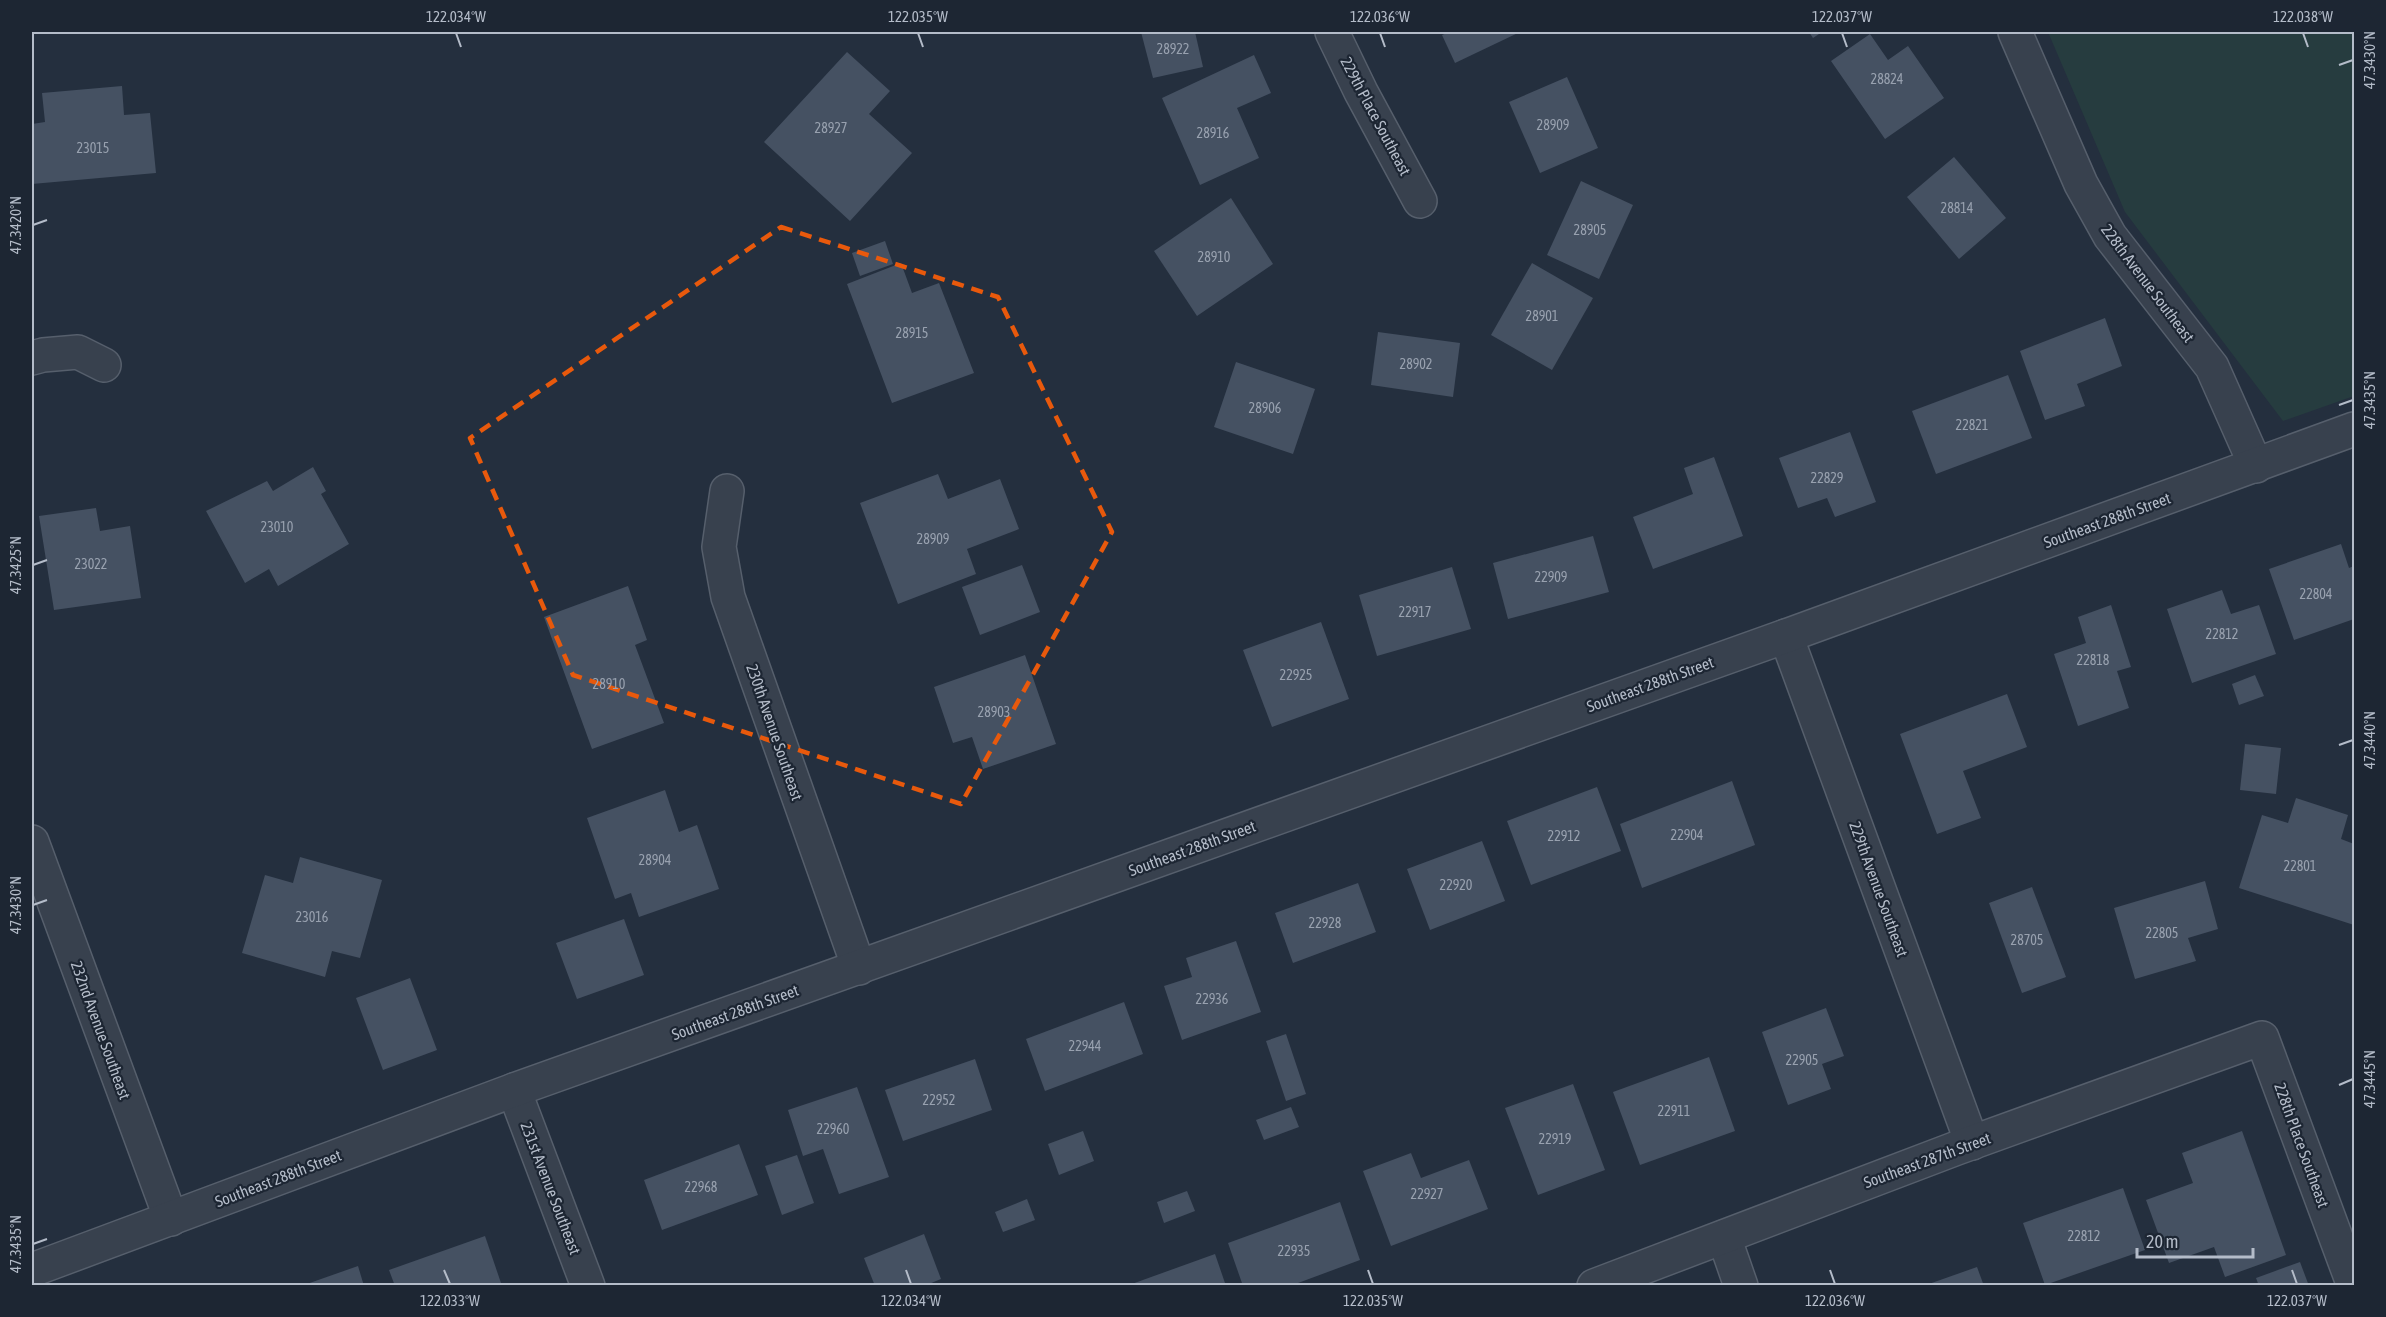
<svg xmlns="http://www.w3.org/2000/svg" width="2386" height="1317" font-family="'Asap Condensed',sans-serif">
  <rect width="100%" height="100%" fill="#242f3e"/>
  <polygon fill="#263c3f" points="2048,32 2354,32 2354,396 2283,421 2125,212"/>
  <g fill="#455162">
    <polygon points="1141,32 1195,32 1203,67 1153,78"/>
    <polygon points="1449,32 1520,32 1455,63 1442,35"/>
    <polygon points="1809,32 1822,32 1813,38"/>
    <polygon points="1870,34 1888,60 1908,46 1944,98 1885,139 1831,61"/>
    <polygon points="847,52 890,91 869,114 912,153 850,221 764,142"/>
    <polygon points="1254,55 1271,93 1237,108 1259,158 1200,185 1162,98"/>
    <polygon points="1567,77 1598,148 1540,173 1509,102"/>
    <polygon points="122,86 124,115 150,113 156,173 32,184 32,124 45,122 42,93"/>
    <polygon points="1954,157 2006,218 1959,259 1907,197"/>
    <polygon points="1581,181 1633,205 1599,279 1547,255"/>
    <polygon points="1231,198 1273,264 1197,316 1154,251"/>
    <polygon points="885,241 893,264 860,276 852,253"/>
    <polygon points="901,263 912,293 939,283 974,373 892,403 847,284"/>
    <polygon points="1532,263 1593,298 1552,370 1491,335"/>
    <polygon points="2105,318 2122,366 2077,384 2085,406 2045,420 2020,351"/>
    <polygon points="1378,332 1460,343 1453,397 1371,385"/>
    <polygon points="1236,362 1315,389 1293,454 1214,427"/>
    <polygon points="2008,375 2032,438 1936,474 1912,411"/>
    <polygon points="1850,432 1876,502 1835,517 1827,498 1798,508 1779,458"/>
    <polygon points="1714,457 1743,536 1653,569 1633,517 1693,494 1684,468"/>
    <polygon points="313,467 326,491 321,494 349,544 278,586 269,569 245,583 206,511 267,481 273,491"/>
    <polygon points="938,474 948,499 1000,479 1019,529 967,549 976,574 898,604 860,503"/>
    <polygon points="96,508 100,531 130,526 141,598 54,610 39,516"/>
    <polygon points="1593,536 1609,592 1508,619 1493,563"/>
    <polygon points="2341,544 2349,568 2354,566 2354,619 2294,640 2269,569"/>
    <polygon points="1022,565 1040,612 980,635 962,587"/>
    <polygon points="1452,567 1471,629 1377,656 1359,595"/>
    <polygon points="628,586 647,640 635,645 664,723 592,749 544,617"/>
    <polygon points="2222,590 2231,614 2259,605 2276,654 2192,683 2167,609"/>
    <polygon points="2111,605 2131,667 2117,671 2129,708 2078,726 2054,654 2086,643 2078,617"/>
    <polygon points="1321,622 1349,699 1272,727 1243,650"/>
    <polygon points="1025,655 1056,744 983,769 972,737 953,743 934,687"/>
    <polygon points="2255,675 2264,696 2239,705 2232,684"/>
    <polygon points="2007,694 2027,747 1963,771 1981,818 1937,834 1900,734"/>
    <polygon points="2245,744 2281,748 2276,794 2240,790"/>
    <polygon points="1732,781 1755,845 1642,888 1620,824"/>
    <polygon points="1597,787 1621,851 1531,885 1507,821"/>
    <polygon points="665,790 679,832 697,825 719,889 639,917 631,893 615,899 587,818"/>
    <polygon points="2296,798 2348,815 2341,839 2354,844 2354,925 2239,888 2262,815 2288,823"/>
    <polygon points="1482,841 1505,901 1430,930 1407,869"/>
    <polygon points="300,857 382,880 360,958 332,951 325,977 242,953 265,875 293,883"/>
    <polygon points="2205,881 2218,929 2188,938 2196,961 2135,979 2114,908"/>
    <polygon points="1358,883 1376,932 1293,963 1275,913"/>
    <polygon points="2032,887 2066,977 2022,993 1989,903"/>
    <polygon points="624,919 644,975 577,999 556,943"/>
    <polygon points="1236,941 1261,1012 1182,1040 1164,986 1192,977 1186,958"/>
    <polygon points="410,978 437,1050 383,1070 356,998"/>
    <polygon points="1124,1002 1143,1054 1045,1091 1026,1039"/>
    <polygon points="1826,1008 1844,1056 1822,1064 1831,1089 1788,1105 1762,1032"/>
    <polygon points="1286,1034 1306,1094 1286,1101 1266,1041"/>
    <polygon points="1709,1057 1735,1131 1640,1165 1613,1092"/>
    <polygon points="975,1059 992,1110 903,1141 885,1090"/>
    <polygon points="1573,1084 1605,1170 1538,1195 1505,1108"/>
    <polygon points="857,1087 889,1177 839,1194 823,1149 803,1156 788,1110"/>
    <polygon points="1291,1107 1299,1127 1264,1140 1256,1120"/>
    <polygon points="1083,1131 1094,1161 1059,1175 1048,1144"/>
    <polygon points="2242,1131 2286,1255 2225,1277 2214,1247 2169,1263 2146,1200 2193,1183 2182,1153"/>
    <polygon points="739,1144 758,1195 662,1230 644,1180"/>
    <polygon points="1411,1153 1421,1178 1469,1160 1488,1209 1391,1246 1363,1171"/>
    <polygon points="797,1155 814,1203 782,1215 765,1166"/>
    <polygon points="2123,1188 2145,1250 2045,1285 2023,1223"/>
    <polygon points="1187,1191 1195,1211 1164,1223 1157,1202"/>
    <polygon points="1027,1199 1035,1220 1003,1232 995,1212"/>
    <polygon points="1340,1202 1360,1260 1290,1286 1243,1286 1228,1243"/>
    <polygon points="924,1234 941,1279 924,1286 875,1286 864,1258"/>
    <polygon points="485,1236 502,1286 395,1286 389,1270"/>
    <polygon points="1215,1254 1226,1286 1129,1286 1129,1285"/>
    <polygon points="2300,1262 2309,1286 2259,1286 2256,1278"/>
    <polygon points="358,1266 364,1286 304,1286 304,1285"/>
    <polygon points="1977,1267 1984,1286 1926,1286 1926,1285"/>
  </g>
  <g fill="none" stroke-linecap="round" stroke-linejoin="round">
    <defs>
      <g id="minor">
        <polyline points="1332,32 1361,92 1420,201"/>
        <polyline points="2015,32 2081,184 2110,236 2212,367 2256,466"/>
        <polyline points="32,358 43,355 78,352 104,365"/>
        <polyline points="727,491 719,547 728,597 859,968"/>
        <polyline points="1786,636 1972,1143"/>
        <polyline points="32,842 171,1219"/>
        <polyline points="514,1090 588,1286"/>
        <polyline points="1724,1237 1741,1286"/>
        <polyline points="32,1270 514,1090 1786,636 2354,429"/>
        <polyline points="1594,1286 1957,1148 2262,1038 2354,1286"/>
      </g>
    </defs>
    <use href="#minor" stroke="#565f6c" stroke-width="36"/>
    <use href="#minor" stroke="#38414e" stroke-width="33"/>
  </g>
  <path fill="none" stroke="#e8590c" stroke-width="4.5" stroke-dasharray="12 8" stroke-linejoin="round" d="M781,227L998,297L1112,532L961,804L573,675L470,438Z"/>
  <path fill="none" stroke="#b4bcc9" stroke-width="2" d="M456,33L461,47M918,33L923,47M1380,33L1385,47M1842,33L1847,47M2303,33L2308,47M2339,65L2353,60M33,225L47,220M2339,405L2353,400M33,565L47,560M2339,745L2353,740M33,905L47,900M2339,1085L2353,1079M33,1244L47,1239M444,1270L450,1284M906,1270L911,1284M1368,1270L1373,1284M1830,1270L1835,1284M2292,1270L2297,1284"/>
  <g text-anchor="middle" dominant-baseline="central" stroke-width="4.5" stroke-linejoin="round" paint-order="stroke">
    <g font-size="14" fill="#98a1af">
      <text x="1173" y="49">28922</text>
      <text x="1887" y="79">28824</text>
      <text x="1553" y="125">28909</text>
      <text x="831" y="128">28927</text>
      <text x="1213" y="133">28916</text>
      <text x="93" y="148">23015</text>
      <text x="1957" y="208">28814</text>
      <text x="1590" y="230">28905</text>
      <text x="1214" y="257">28910</text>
      <text x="1542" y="316">28901</text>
      <text x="912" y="333">28915</text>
      <text x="1416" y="364">28902</text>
      <text x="1265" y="408">28906</text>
      <text x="1972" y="425">22821</text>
      <text x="1827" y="478">22829</text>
      <text x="277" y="527">23010</text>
      <text x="933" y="539">28909</text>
      <text x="91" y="564">23022</text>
      <text x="1551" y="577">22909</text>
      <text x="2316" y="594">22804</text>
      <text x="1415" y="612">22917</text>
      <text x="2222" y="634">22812</text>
      <text x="2093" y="660">22818</text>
      <text x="1296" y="675">22925</text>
      <text x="609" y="684">28910</text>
      <text x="994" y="712">28903</text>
      <text x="1687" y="835">22904</text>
      <text x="1564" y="836">22912</text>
      <text x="655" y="860">28904</text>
      <text x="2300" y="866">22801</text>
      <text x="1456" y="885">22920</text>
      <text x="312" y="917">23016</text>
      <text x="1325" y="923">22928</text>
      <text x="2162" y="933">22805</text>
      <text x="2027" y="940">28705</text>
      <text x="1212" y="999">22936</text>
      <text x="1085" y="1046">22944</text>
      <text x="1802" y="1060">22905</text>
      <text x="939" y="1100">22952</text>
      <text x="1674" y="1111">22911</text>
      <text x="833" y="1129">22960</text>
      <text x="1555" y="1139">22919</text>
      <text x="701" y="1187">22968</text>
      <text x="1427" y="1194">22927</text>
      <text x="2084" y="1236">22812</text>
      <text x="1294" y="1251">22935</text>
    </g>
    <g font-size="16" fill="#b4bcc9" stroke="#1d2633">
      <text transform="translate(1376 116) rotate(62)">229th Place Southeast</text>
      <text transform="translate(2148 283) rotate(53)">228th Avenue Southeast</text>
      <text transform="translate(2107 520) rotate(-20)">Southeast 288th Street</text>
      <text transform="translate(1650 684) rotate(-20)">Southeast 288th Street</text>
      <text transform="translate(775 732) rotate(71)">230th Avenue Southeast</text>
      <text transform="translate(1192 848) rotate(-20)">Southeast 288th Street</text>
      <text transform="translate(1879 889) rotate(70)">229th Avenue Southeast</text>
      <text transform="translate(735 1012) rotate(-20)">Southeast 288th Street</text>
      <text transform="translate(101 1030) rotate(70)">232nd Avenue Southeast</text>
      <text transform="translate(2302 1145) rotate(70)">228th Place Southeast</text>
      <text transform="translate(1927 1160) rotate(-20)">Southeast 287th Street</text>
      <text transform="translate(278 1178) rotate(-21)">Southeast 288th Street</text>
      <text transform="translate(551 1188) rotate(69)">231st Avenue Southeast</text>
    </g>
  </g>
  <rect width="2386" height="1317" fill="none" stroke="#1d2633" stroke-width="66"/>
  <path d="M2137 1248v9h116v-9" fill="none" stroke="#b4bcc9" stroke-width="3"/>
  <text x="2146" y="1248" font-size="18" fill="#b4bcc9" stroke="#1d2633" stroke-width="4.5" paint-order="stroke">20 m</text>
  <rect x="33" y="33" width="2320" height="1251" fill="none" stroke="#b4bcc9" stroke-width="2"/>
  <g font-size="15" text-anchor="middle" fill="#b4bcc9">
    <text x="456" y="22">122.034°W</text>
    <text x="918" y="22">122.035°W</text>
    <text x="1380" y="22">122.036°W</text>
    <text x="1842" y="22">122.037°W</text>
    <text x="2303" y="22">122.038°W</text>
    <text transform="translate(2370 60) rotate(-90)" y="5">47.3430°N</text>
    <text transform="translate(16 225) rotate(-90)" y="5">47.3420°N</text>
    <text transform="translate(2370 400) rotate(-90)" y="5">47.3435°N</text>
    <text transform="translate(16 565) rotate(-90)" y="5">47.3425°N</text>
    <text transform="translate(2370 740) rotate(-90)" y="5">47.3440°N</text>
    <text transform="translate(16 905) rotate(-90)" y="5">47.3430°N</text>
    <text transform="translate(2370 1079) rotate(-90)" y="5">47.3445°N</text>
    <text transform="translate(16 1244) rotate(-90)" y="5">47.3435°N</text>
    <text x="450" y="1306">122.033°W</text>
    <text x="911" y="1306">122.034°W</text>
    <text x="1373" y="1306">122.035°W</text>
    <text x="1835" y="1306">122.036°W</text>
    <text x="2297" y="1306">122.037°W</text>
  </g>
</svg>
